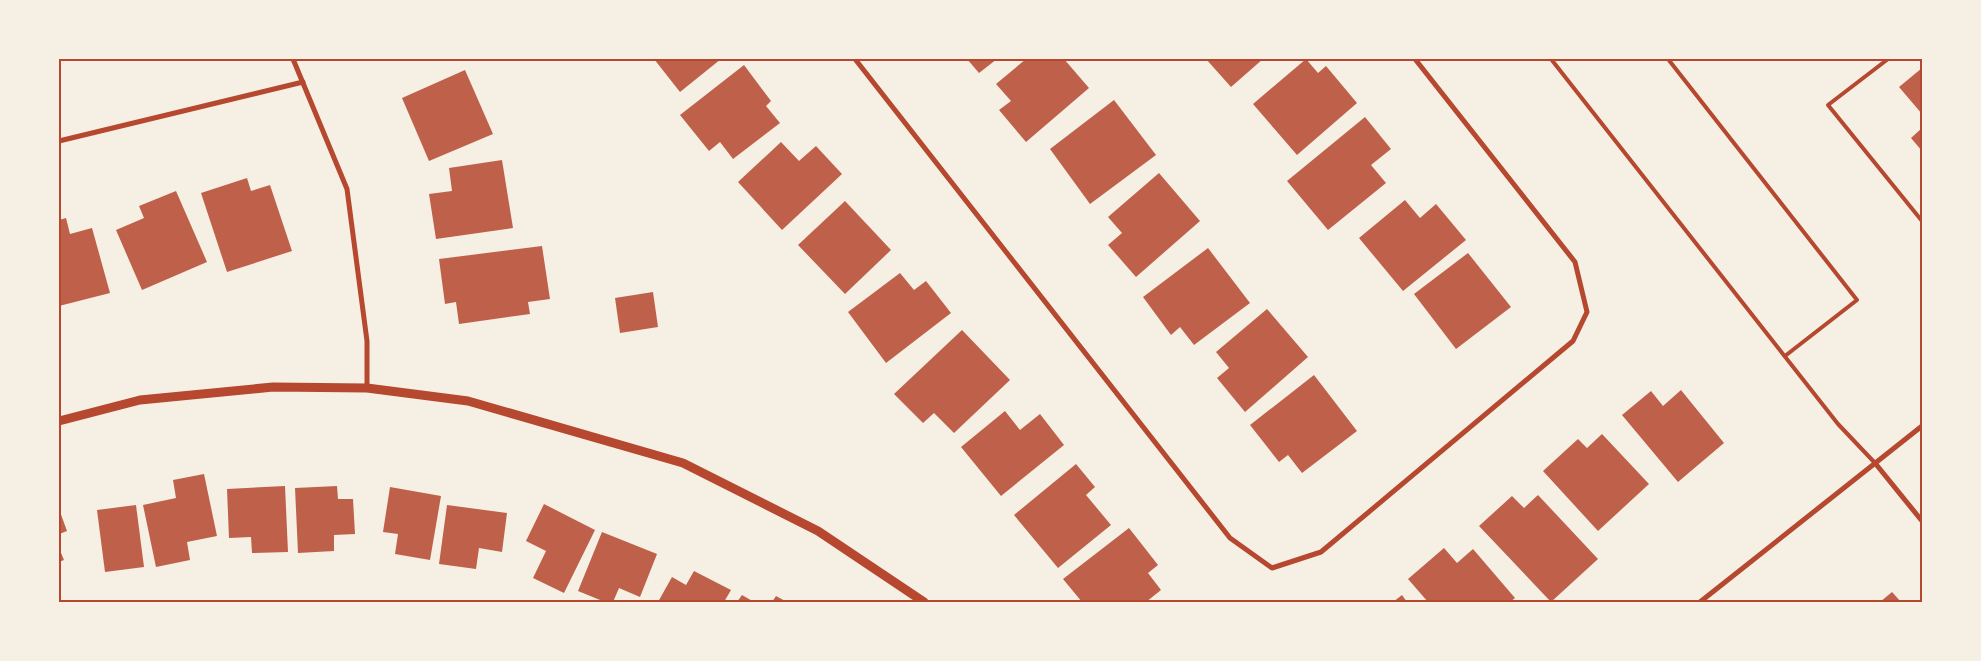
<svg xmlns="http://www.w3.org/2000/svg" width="1981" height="661" font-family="'Roboto Condensed',sans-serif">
  <rect width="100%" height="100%" fill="#f6efe4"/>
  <g fill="#bf614a">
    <polygon points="654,59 721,59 680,92"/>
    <polygon points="967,59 997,59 979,73"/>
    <polygon points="1026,59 1064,59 1089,88 1026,142 999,110 1011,101 996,84"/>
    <polygon points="1206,59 1263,59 1231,87"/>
    <polygon points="1306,59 1318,73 1326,66 1357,103 1297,155 1253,104"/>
    <polygon points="744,65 771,101 766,106 780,123 733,159 720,142 709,151 680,115"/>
    <polygon points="1922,68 1922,114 1899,87"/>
    <polygon points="465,70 493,134 429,161 402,98"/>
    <polygon points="1114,100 1156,155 1090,204 1050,149"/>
    <polygon points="1365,117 1391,149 1371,165 1386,183 1328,230 1287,181"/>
    <polygon points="1922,128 1922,151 1911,138"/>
    <polygon points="781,142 799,161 816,146 842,174 782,230 738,182"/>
    <polygon points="502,160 513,228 436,239 429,194 452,191 449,168"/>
    <polygon points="1159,173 1200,221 1136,277 1108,245 1122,233 1108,217"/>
    <polygon points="247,178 251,191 270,185 292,251 227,272 201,193"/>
    <polygon points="176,191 207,262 142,290 116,230 144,218 139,206"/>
    <polygon points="1405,200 1420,218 1436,204 1466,240 1403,291 1359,238"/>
    <polygon points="845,201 891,250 845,294 798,245"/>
    <polygon points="66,218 70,234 92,228 110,293 59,306 59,220"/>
    <polygon points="542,246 550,299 528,302 530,314 459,324 456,302 445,304 439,259"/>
    <polygon points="1208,248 1250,303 1194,345 1180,327 1171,335 1143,297"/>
    <polygon points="1468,253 1511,307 1456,349 1414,294"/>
    <polygon points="900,273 914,290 926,281 951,313 886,363 848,312"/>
    <polygon points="653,292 658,327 620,333 615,298"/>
    <polygon points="1267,309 1308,357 1245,412 1217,378 1229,368 1216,352"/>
    <polygon points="962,330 1010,380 954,433 934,413 923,423 894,394"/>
    <polygon points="1314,375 1357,431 1302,473 1288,455 1279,462 1250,425"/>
    <polygon points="1681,390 1724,443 1678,482 1622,415 1651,391 1663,406"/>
    <polygon points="1005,411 1020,430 1040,414 1064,445 1001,496 961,447"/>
    <polygon points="1602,434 1649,484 1598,531 1543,471 1578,439 1587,448"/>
    <polygon points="1076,464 1095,487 1086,495 1111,525 1058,568 1014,515"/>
    <polygon points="204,474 217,536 187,542 190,560 156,567 143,505 176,498 173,480"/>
    <polygon points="285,486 288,552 252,553 251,537 229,538 227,489"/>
    <polygon points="337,486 338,499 353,499 355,534 334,535 334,551 298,553 295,488"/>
    <polygon points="390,487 441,496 430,560 395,554 398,534 383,532"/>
    <polygon points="1538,495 1598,559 1551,602 1479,526 1512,496 1524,508"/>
    <polygon points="544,504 595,530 564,593 533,578 546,551 526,541"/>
    <polygon points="136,505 144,567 105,572 97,510"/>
    <polygon points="447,505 507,513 502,552 479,548 476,569 439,564"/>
    <polygon points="59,509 67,531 59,534"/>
    <polygon points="1129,528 1158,565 1148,573 1161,590 1146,602 1082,602 1063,579"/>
    <polygon points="602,532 657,554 640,597 619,588 613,602 605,602 578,591"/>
    <polygon points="59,548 64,560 59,562"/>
    <polygon points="1444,548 1457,563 1473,549 1515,598 1510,602 1428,602 1408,579"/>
    <polygon points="694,571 731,590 724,602 658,602 672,577 686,585"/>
    <polygon points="1892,592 1901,602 1880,602"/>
    <polygon points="742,595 754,602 737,602"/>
    <polygon points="1402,595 1407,602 1393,602"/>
    <polygon points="776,596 787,602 772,602"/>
  </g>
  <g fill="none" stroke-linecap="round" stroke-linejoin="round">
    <g stroke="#b5482f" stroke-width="4">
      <polyline points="1551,59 1838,424 1875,463"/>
      <polyline points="1668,59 1857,300 1785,356"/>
      <polyline points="1888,59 1828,105 1922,221"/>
    </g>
    <g stroke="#b5482f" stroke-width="5">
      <polyline points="293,59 347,189 367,341 367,388"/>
      <polyline points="855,59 1230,538 1272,568 1321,552 1573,341 1587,312 1575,262 1415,59"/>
      <polyline points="59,141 303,82"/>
      <polyline points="1875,463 1922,521"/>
      <polyline points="1700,602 1922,426"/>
    </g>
    <polyline stroke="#b5482f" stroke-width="9" points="59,421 140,400 273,387 367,388 468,401 683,463 818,531 924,602"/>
  </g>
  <rect width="1981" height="661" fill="none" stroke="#f6efe4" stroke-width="120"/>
  <rect x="60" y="60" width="1861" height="541" fill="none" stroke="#b5482f" stroke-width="2"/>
</svg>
